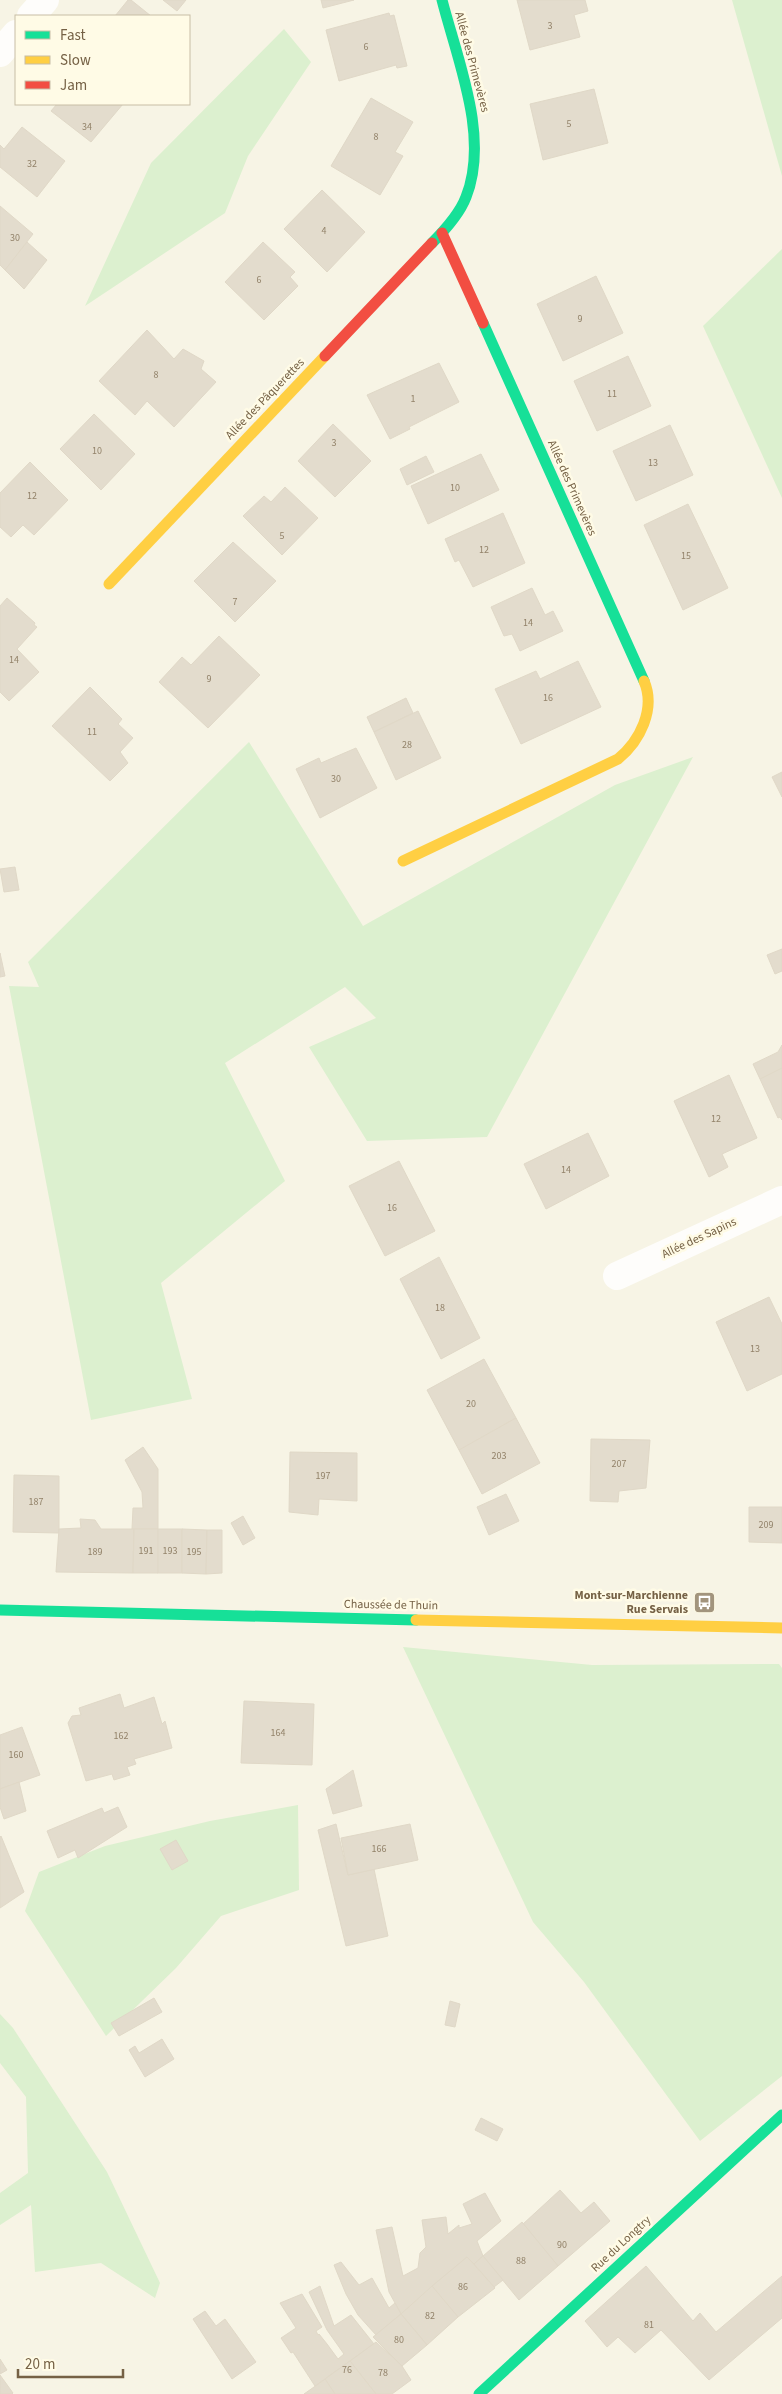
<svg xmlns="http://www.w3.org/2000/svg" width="782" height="2394" font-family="'Source Sans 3',sans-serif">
  <rect width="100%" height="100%" fill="#f7f4e5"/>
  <g fill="#dcf0cf">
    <polygon points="732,0 782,0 782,176"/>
    <polygon points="284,29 311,62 248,156 225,213 85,306 151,163"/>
    <polygon points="782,249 782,498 703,326"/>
    <polygon points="249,742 363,926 615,785 693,757 487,1137 367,1141 309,1047 376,1018 345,987 225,1063 285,1181 161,1283 192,1399 91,1420 9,986 39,987 28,962"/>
    <polygon points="403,1647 592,1665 779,1664 782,1668 782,2076 700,2141 584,1982 533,1922"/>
    <polygon points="298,1805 299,1890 221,1916 176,1968 106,2036 25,1911 39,1872 105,1846 210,1821"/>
    <polygon points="0,2014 13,2028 107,2172 160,2283 155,2298 101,2263 35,2272 31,2205 0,2225 0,2193 28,2173 26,2097 0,2063"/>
  </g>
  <g fill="#e3dccd" stroke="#e0d8c7">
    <polygon points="128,0 131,0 151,16 115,16"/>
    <polygon points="163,0 186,0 177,11"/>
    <polygon points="321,0 354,0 323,8"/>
    <polygon points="517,0 585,0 588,11 574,15 580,37 530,50"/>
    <polygon points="389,13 390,16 394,15 407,66 397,68 396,65 339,81 326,30"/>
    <polygon points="594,89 608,143 543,160 530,104"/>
    <polygon points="371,98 413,122 395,152 403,156 380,195 331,166"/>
    <polygon points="57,104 123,104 91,142 51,111"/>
    <polygon points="22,127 65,161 37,197 0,167 0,145 4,149"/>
    <polygon points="322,190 365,232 327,272 284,229"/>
    <polygon points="0,206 33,234 5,270 0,265"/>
    <polygon points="27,242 47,260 24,289 5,270"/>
    <polygon points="263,242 295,272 290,277 298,286 264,320 225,282"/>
    <polygon points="596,276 623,333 563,361 537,304"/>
    <polygon points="147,330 174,359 183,349 204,361 201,369 216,382 174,427 147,401 135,415 99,381"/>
    <polygon points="628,356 651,406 597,431 574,381"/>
    <polygon points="439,363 459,402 409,427 410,429 390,439 367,395"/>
    <polygon points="94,414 135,454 101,490 60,449"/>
    <polygon points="333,424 371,461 335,497 298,461"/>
    <polygon points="670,425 693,475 636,501 613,451"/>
    <polygon points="481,454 499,490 428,524 411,486"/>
    <polygon points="426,456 434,472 407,485 400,469"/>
    <polygon points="30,462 68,500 34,535 23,525 11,537 0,527 0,493"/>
    <polygon points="285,487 318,518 282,555 243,516 264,496 271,502"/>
    <polygon points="688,504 728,588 683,610 644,525"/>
    <polygon points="503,513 525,563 473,587 459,560 455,562 445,539"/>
    <polygon points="233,542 276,581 235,622 194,581"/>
    <polygon points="532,588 545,615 553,611 563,631 520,651 512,634 504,636 491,607"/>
    <polygon points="7,598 35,623 34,625 37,627 17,649 39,672 9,701 0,692 0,606"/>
    <polygon points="219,636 260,675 208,728 159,682 182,657 191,665"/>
    <polygon points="578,661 601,707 521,744 495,689 536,671 540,679"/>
    <polygon points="90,687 122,719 118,724 133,738 120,752 128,763 110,781 52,726"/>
    <polygon points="406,698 413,713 374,732 367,717"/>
    <polygon points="418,711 441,758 396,780 374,732"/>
    <polygon points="356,748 377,788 320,818 296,769 319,758 321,763"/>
    <polygon points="782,772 782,797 772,777"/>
    <polygon points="15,867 19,890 4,892 0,869"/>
    <polygon points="782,949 782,971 775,974 767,955"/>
    <polygon points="0,953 5,976 0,977"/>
    <polygon points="782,1045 782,1068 760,1079 753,1064 778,1052"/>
    <polygon points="782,1068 782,1120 780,1117 778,1118 760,1079"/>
    <polygon points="729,1075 757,1138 722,1154 728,1167 709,1177 674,1101"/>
    <polygon points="588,1133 609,1176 546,1209 524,1164"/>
    <polygon points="399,1161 435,1231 385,1256 349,1186"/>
    <polygon points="439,1257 480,1338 441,1359 400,1279"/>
    <polygon points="769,1297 782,1324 782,1374 747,1391 716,1322"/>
    <polygon points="484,1359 516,1418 459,1450 427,1390"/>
    <polygon points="516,1418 540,1463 482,1494 459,1450"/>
    <polygon points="591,1439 650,1440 646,1488 619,1491 618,1502 590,1501"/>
    <polygon points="143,1447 158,1469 158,1529 132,1529 133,1508 143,1508 142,1492 125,1460"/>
    <polygon points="290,1452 357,1453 357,1501 319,1499 318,1515 289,1512"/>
    <polygon points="14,1475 59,1476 59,1533 13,1532"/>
    <polygon points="506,1494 519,1521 489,1535 477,1507"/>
    <polygon points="749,1507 782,1507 782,1543 749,1542"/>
    <polygon points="243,1516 255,1538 243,1545 231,1523"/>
    <polygon points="80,1519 95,1520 101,1529 134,1529 133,1573 56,1572 59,1529 81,1528"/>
    <polygon points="134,1529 158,1529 158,1573 133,1573"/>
    <rect x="158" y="1529" width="24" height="44"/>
    <polygon points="182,1529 207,1530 206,1574 182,1573"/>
    <polygon points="207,1530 222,1530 222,1573 206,1574"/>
    <polygon points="120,1694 124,1708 154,1697 162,1724 165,1721 172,1748 134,1759 136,1764 127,1767 130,1775 114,1780 112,1774 86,1781 68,1723 72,1716 81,1715 79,1708"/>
    <polygon points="244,1701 314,1704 312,1765 241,1763"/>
    <polygon points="22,1727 40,1775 0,1789 0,1735"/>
    <polygon points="353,1770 362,1806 333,1814 326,1789"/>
    <polygon points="19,1782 26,1811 4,1819 0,1807 0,1789"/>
    <polygon points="118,1807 127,1827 78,1858 75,1850 58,1858 47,1831 102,1808 104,1813"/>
    <polygon points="336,1824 348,1875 374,1869 388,1936 346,1946 318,1830"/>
    <polygon points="410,1824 418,1860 348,1875 341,1838"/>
    <polygon points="1,1836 24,1892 0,1908 0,1837"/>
    <polygon points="176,1840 188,1861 172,1870 160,1849"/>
    <polygon points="154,1998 162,2012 119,2036 111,2023"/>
    <polygon points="450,2001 460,2004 455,2027 445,2025"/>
    <polygon points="162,2039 174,2059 145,2077 129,2050 135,2046 139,2053"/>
    <polygon points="481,2118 503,2129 497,2141 475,2130"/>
    <polygon points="560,2190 581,2213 594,2202 610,2221 558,2266 523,2224"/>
    <polygon points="485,2193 501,2221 477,2241 483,2256 474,2264 467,2257 401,2314 389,2292 376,2230 392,2227 403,2276 418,2268 420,2253 426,2247 422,2220 446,2217 448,2234 459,2225 459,2228 472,2224 463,2204"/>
    <polygon points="522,2222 558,2266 519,2300 483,2256"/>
    <polygon points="483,2256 503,2280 494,2287 474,2264"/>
    <polygon points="467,2257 495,2288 458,2317 432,2286"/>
    <polygon points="341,2262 359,2285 372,2278 389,2308 395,2303 401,2314 376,2335 358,2315 346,2294 334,2265"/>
    <polygon points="646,2266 693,2321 700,2313 716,2332 782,2276 782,2318 709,2380 661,2330 635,2353 618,2337 607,2347 585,2321"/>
    <polygon points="320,2286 334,2326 351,2315 374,2344 315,2386 293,2352 291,2353 281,2338 296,2328 280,2303 302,2294 322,2327 316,2331 318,2335 319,2334 327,2344 338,2359 344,2354 327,2330 309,2292"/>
    <polygon points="432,2286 458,2317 427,2345 401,2314"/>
    <polygon points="205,2311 216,2326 225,2319 256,2362 232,2379 193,2319"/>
    <polygon points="401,2314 427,2345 402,2366 373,2337"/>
    <polygon points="376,2342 402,2366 411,2380 392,2394 376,2394 350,2361"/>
    <polygon points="0,2359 7,2370 0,2374"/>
    <polygon points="350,2361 376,2394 335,2394 325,2379"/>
    <polygon points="0,2375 13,2393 12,2394 0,2394"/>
    <polygon points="325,2379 335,2394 304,2394 324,2380"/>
  </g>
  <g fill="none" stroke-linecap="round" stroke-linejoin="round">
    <g stroke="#fefdfb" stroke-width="28">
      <polyline points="31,16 45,0"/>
      <polyline points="0,53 16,34"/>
      <polyline points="617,1276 782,1200"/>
    </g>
    <g stroke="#16e098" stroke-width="11">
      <path d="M432,243C444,231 460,213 466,197C490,137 457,59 442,0"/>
      <polyline points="483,323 644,681"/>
      <polyline points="0,1610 416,1620"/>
      <polyline points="479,2394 782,2115"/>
    </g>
    <g stroke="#ffcf43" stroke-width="11">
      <polyline points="109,584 325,356"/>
      <path d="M403,861L618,759C640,741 656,709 644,681"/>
      <polyline points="416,1620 782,1628"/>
    </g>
    <g stroke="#f24e42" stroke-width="11">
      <polyline points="442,233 483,323"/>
      <polyline points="325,356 432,243"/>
    </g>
  </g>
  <defs>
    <symbol id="bus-square" viewBox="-11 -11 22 22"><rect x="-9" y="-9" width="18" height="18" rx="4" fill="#a2947d" stroke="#fffbe6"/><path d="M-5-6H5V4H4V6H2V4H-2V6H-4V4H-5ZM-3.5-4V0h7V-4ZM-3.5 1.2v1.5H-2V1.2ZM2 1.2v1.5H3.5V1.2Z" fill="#fff"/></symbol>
  </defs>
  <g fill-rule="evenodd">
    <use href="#bus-square" x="692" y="1590" width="25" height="25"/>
  </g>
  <g text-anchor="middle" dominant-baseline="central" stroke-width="5" stroke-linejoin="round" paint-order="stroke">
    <g font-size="10" fill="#928269">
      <text x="550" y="26">3</text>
      <text x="366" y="47">6</text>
      <text x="569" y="124">5</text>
      <text x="87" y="127">34</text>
      <text x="376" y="137">8</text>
      <text x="32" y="164">32</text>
      <text x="324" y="231">4</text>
      <text x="15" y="238">30</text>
      <text x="259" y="280">6</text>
      <text x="580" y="319">9</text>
      <text x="156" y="375">8</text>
      <text x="612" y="394">11</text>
      <text x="413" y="399">1</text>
      <text x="334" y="443">3</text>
      <text x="97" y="451">10</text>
      <text x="653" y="463">13</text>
      <text x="455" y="488">10</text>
      <text x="32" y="496">12</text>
      <text x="282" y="536">5</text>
      <text x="484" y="550">12</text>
      <text x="686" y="556">15</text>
      <text x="235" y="602">7</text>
      <text x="528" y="623">14</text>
      <text x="14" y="660">14</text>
      <text x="209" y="679">9</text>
      <text x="548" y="698">16</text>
      <text x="92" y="732">11</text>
      <text x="407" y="745">28</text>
      <text x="336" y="779">30</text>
      <text x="716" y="1119">12</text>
      <text x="566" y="1170">14</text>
      <text x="392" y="1208">16</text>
      <text x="440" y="1308">18</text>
      <text x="755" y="1349">13</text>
      <text x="471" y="1404">20</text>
      <text x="499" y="1456">203</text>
      <text x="619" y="1464">207</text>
      <text x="323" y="1476">197</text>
      <text x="36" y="1502">187</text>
      <text x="766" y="1525">209</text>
      <text x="146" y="1551">191</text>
      <text x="170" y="1551">193</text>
      <text x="95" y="1552">189</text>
      <text x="194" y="1552">195</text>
      <text x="278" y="1733">164</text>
      <text x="121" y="1736">162</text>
      <text x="16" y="1755">160</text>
      <text x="379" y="1849">166</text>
      <text x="562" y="2245">90</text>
      <text x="521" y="2261">88</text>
      <text x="463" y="2287">86</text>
      <text x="430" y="2316">82</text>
      <text x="649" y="2325">81</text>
      <text x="399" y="2340">80</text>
      <text x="347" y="2370">76</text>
      <text x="383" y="2373">78</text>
    </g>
    <g font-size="12" fill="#756145" stroke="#fffbe6">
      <text transform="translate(472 62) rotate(75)">Allée des Primevères</text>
      <text transform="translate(265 399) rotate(-46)">Allée des Pâquerettes</text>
      <text transform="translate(572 488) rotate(66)">Allée des Primevères</text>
      <text transform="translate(699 1238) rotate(-25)">Allée des Sapins</text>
      <text transform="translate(391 1605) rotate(1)">Chaussée de Thuin</text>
      <text transform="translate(621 2244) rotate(-43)">Rue du Longtry</text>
    </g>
    <g font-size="12" font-weight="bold" fill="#756145" stroke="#fffbe6" text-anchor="end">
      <text x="688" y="1595">Mont-sur-Marchienne<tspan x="688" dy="14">Rue Servais</tspan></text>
    </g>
  </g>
  <rect x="15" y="15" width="175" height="90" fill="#fffbe6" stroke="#c8bda6"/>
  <rect x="25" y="31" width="25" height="8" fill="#16e098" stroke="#c8bda6"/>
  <text x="60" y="40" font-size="15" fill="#756145">Fast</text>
  <rect x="25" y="56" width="25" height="8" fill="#ffcf43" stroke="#c8bda6"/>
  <text x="60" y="65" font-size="15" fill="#756145">Slow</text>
  <rect x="25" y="81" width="25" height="8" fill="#f24e42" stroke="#c8bda6"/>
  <text x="60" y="90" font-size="15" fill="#756145">Jam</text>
  <path d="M18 2369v8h105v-8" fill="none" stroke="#756145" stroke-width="2.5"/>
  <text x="25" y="2369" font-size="15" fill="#756145" stroke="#fffbe6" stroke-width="4" paint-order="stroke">20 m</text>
</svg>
